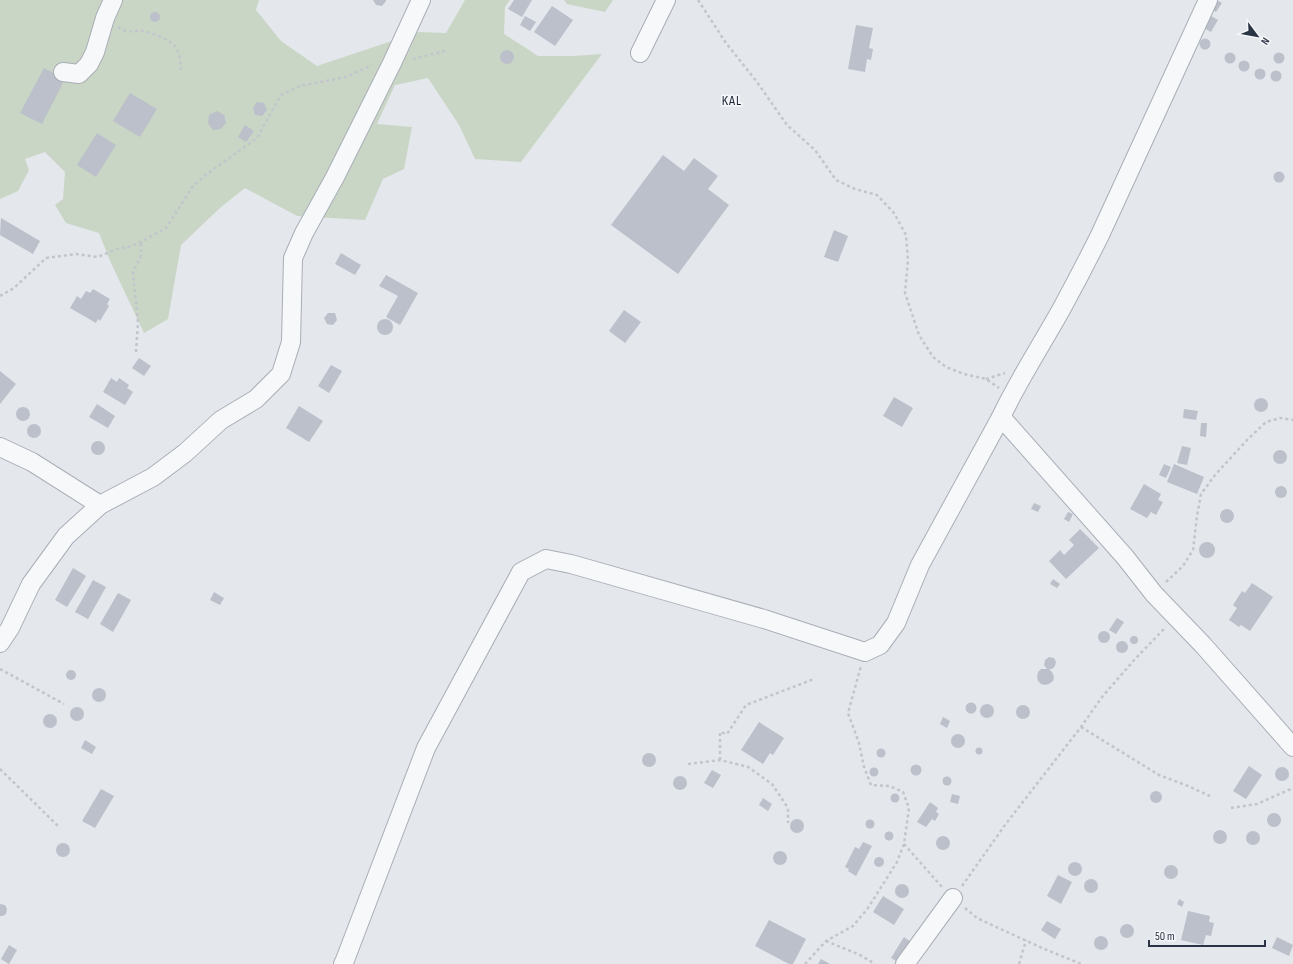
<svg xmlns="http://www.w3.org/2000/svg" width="1293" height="964" font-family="'Sofia Sans Condensed',sans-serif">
  <rect width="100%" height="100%" fill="#e4e7ec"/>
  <g fill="#c9d6c5">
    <polygon points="0,0 259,0 256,10 281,41 317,66 419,32 446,33 465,0 510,0 505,7 504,34 538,56 573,56 602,54 521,162 475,159 459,125 428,78 395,85 377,124 412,127 404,169 383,179 365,220 297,216 245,188 221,207 181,245 168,319 144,333 111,263 99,233 66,223 55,205 63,199 65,172 45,152 25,159 29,170 18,191 0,199"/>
    <polygon points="564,0 613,0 605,12 567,4"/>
  </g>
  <g fill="#bbc0ca">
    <polygon points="373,0 386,0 386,1 382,6 376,5"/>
    <polygon points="514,0 532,0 522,17 508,9"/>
    <polygon points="1217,0 1222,3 1216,12 1211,9"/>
    <polygon points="552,6 573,20 555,46 534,32"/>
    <circle cx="155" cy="17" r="5"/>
    <polygon points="525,16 536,22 530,31 520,25"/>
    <polygon points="1211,16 1218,20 1211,32 1204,28"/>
    <polygon points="856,25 873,28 869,48 873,49 871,60 867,59 865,72 848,69"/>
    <circle cx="1205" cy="44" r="5.5"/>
    <circle cx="507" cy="57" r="7"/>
    <circle cx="1230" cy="58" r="5.5"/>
    <circle cx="1279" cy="58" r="5.5"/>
    <circle cx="1244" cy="66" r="5.5"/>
    <polygon points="44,68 65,79 42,124 20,113"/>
    <circle cx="1260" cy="74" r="5.5"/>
    <circle cx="1276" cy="76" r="5.5"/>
    <polygon points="130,93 157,109 140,137 113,121"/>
    <polygon points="257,102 264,103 267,110 262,116 255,115 253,108"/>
    <polygon points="217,111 224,115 226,123 221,129 213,130 208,123 209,115"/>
    <polygon points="245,125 254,131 246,142 238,137"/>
    <polygon points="97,133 116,145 96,177 77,165"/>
    <polygon points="663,155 684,171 694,158 718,176 708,189 729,205 678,274 611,225"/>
    <circle cx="1279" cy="177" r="5.5"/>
    <polygon points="1,218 40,241 33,254 0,235"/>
    <polygon points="834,230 848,236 838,262 824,257"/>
    <polygon points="341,253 361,265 355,275 335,264"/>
    <polygon points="386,275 418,293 400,325 386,317 398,296 379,286"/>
    <polygon points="93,289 110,299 107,304 109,306 100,321 98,319 96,323 70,308 77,296 81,299 86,291 90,293"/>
    <polygon points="624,310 641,322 625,343 609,331"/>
    <polygon points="328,313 335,313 337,320 333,325 327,324 324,318"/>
    <circle cx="385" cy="327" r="8"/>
    <polygon points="139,358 151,366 144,376 132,368"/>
    <polygon points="331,365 342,371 329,393 318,386"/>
    <polygon points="0,371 16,384 0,404"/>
    <polygon points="111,378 117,382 119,378 129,385 127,388 133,392 125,405 103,392"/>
    <polygon points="894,397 913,408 902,427 883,416"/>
    <circle cx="1261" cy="405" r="7"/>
    <polygon points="97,404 115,416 108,428 89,417"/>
    <polygon points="299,406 323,421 309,442 286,428"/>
    <circle cx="23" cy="414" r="7"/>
    <polygon points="1184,409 1198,411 1196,420 1183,418"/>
    <polygon points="1201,423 1207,423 1206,437 1200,436"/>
    <circle cx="34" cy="431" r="7"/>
    <circle cx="98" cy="448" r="7"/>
    <polygon points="1182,446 1191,448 1187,465 1177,463"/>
    <circle cx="1280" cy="457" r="7"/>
    <polygon points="1164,464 1171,467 1166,478 1159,475"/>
    <polygon points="1174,464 1204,477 1197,494 1167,482"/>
    <polygon points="1144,484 1161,494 1158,500 1163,502 1156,515 1151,512 1147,518 1130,509"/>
    <circle cx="1281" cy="492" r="6"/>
    <polygon points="1034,503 1041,506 1038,512 1031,509"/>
    <circle cx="1227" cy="516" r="7"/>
    <polygon points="1068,512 1073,514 1069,522 1064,519"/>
    <polygon points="1080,529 1099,548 1066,579 1049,561 1060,550 1064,555 1074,545 1069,540"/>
    <circle cx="1207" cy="550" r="8"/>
    <polygon points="73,568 86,576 67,607 55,600"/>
    <polygon points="1053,579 1060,584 1057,588 1050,584"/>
    <polygon points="93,580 106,587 88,619 75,612"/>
    <polygon points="1252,583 1273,597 1250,631 1241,625 1239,627 1229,620 1237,608 1233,605 1242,591 1245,593"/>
    <polygon points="214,592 224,598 220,605 210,600"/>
    <polygon points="118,593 131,600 113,632 100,624"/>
    <polygon points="1117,618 1124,622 1116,634 1109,630"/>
    <circle cx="1104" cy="637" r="6"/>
    <circle cx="1134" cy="640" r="4"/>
    <circle cx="1122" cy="647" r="6"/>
    <polygon points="1049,657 1054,658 1056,662 1055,666 1052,669 1049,669 1052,672 1054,677 1053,681 1049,684 1045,685 1041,684 1038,681 1037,677 1038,672 1041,669 1047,669 1044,665 1045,660"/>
    <circle cx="71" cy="675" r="5"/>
    <circle cx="99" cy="695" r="7"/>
    <circle cx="971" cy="708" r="5.5"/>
    <circle cx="987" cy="711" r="7"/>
    <circle cx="1023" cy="712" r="7"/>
    <circle cx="77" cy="714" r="7"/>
    <circle cx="50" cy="721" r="7"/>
    <polygon points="943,717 950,721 947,728 940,724"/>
    <polygon points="759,722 784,738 773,755 770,753 763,764 741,750"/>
    <circle cx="958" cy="741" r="7"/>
    <polygon points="85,740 96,747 92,754 81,748"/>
    <circle cx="979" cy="751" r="3.5"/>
    <circle cx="881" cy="753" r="4.5"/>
    <circle cx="649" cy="760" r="7"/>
    <circle cx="916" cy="770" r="5.5"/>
    <polygon points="1249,766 1262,775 1246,799 1233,791"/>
    <circle cx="1282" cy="774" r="7"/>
    <circle cx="874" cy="772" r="4.5"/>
    <polygon points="712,770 721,775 713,788 704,783"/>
    <circle cx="680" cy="783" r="7"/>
    <circle cx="947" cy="781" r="4.5"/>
    <polygon points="101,789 114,796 95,828 82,821"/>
    <circle cx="1156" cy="797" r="6"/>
    <circle cx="895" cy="798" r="4.5"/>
    <polygon points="952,794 960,796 958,804 950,802"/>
    <polygon points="763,798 772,804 768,811 759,805"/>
    <polygon points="930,802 938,808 936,812 939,814 935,821 932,819 926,827 917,822"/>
    <circle cx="1274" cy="820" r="7"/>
    <circle cx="797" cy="826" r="7"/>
    <circle cx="870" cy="824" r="4.5"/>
    <circle cx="1220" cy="837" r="7"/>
    <circle cx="1253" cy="838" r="7"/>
    <circle cx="889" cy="836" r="4.5"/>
    <circle cx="943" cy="843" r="7"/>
    <polygon points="863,842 872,846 856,876 848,871 849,869 845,867 855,847 859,849"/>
    <circle cx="63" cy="850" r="7"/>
    <circle cx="780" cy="858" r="7"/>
    <circle cx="879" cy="862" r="5"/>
    <circle cx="1075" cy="869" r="7"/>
    <circle cx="1171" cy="872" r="7"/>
    <polygon points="1058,875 1072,882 1061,904 1047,896"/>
    <circle cx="1091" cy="886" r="7"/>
    <circle cx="902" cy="891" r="7"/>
    <polygon points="883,896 904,909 894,925 873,912"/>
    <polygon points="1179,899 1184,902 1182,907 1177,904"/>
    <polygon points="0,904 5,905 7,909 6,914 3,916 0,916"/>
    <polygon points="1188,911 1210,916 1209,922 1214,923 1211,936 1206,935 1203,945 1181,940"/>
    <polygon points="769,920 806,939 793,964 789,964 755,946"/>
    <polygon points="1047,921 1061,929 1055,939 1041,930"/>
    <circle cx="1127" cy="931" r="7"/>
    <circle cx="1101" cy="943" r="7"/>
    <polygon points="904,937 911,942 898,962 891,958"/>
    <polygon points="1277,937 1293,945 1289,956 1272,948"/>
    <polygon points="9,945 17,950 9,964 1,959"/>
    <polygon points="821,959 830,964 818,964"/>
  </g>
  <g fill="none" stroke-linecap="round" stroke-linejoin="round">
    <defs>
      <g id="street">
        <polyline points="640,53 666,0"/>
        <polyline points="63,72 79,74 89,64 95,52 105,18 113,0"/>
        <polyline points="1001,417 1125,557 1154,594 1203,645 1293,747"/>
        <polyline points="0,447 32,462 100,505"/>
        <polyline points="0,643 10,628 31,584 66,536 100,505 153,477 185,453 221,420 256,399 281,374 291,342 293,258 304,233 335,177 392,63 421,0"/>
        <path d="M343,964L345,960L426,748L521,572L546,559L571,564L764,619L865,652L880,645L896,623L920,565L1001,417C1019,379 1042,344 1062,308C1075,284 1088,259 1100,235L1208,0"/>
        <polyline points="905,964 953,898"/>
      </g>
    </defs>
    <use href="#street" stroke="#a9aeb7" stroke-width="20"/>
    <g stroke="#c2c5cb" stroke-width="2.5" stroke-dasharray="3 3" stroke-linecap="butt">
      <polyline points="698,0 726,43 757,82 787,125 815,150 836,180 855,189 877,195 894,213 906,235 908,260 905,293 919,335 933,357 946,367 964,374 986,379 999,388"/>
      <path d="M118,27C126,34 133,30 143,31C150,32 170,40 175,46C179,51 181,64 181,70"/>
      <polyline points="413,59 445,51"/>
      <polyline points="0,296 14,288 46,258 76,254 98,257 119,248 126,248 141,242 166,228 193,186 207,174 257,138 281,95 300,86 346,77 372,65"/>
      <polyline points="136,352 138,323 133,272 141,256 141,242"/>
      <polyline points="986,379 1005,373"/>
      <polyline points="1166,582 1183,566 1193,550 1197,516 1201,494 1215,475 1248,439 1266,422 1280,418 1293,420"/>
      <polyline points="0,669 64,704"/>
      <polyline points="1081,727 1159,775 1188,786 1210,796"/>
      <polyline points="720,760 720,732 727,734 746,705 814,679"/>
      <polyline points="688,764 720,760 748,767 772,784 788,808 788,823"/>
      <polyline points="0,769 58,826"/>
      <polyline points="1231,808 1257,804 1293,788"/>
      <polyline points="904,844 942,887"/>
      <polyline points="962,886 1005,825 1081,727 1102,697 1135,659 1165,628"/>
      <polyline points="965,908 977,918 1042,948 1081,964"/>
      <polyline points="826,941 860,955 875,964"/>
      <polyline points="805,964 826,941 853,926 868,908 897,862 904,844 909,808 903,792 890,786 871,785 864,767 859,743 848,713 861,666"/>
      <polyline points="1019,964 1026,940"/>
    </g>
    <use href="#street" stroke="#f7f8fa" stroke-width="18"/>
  </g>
  <g text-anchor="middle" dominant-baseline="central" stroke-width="3.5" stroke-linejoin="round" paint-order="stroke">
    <g font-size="14" letter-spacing="1" fill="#1d2536" stroke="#f4f6f9">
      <text x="732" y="100">KAL</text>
    </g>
  </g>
  <g transform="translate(1257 36) rotate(122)" stroke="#f4f6f9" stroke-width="3" paint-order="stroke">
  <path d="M0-3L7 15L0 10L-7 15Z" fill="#2b3445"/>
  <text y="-6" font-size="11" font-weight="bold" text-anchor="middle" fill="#2b3445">N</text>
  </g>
  <path d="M1149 940v6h116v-6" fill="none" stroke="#2b3445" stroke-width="2"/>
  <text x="1155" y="940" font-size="12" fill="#2b3445" stroke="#f4f6f9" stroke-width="3" paint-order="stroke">50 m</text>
</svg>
